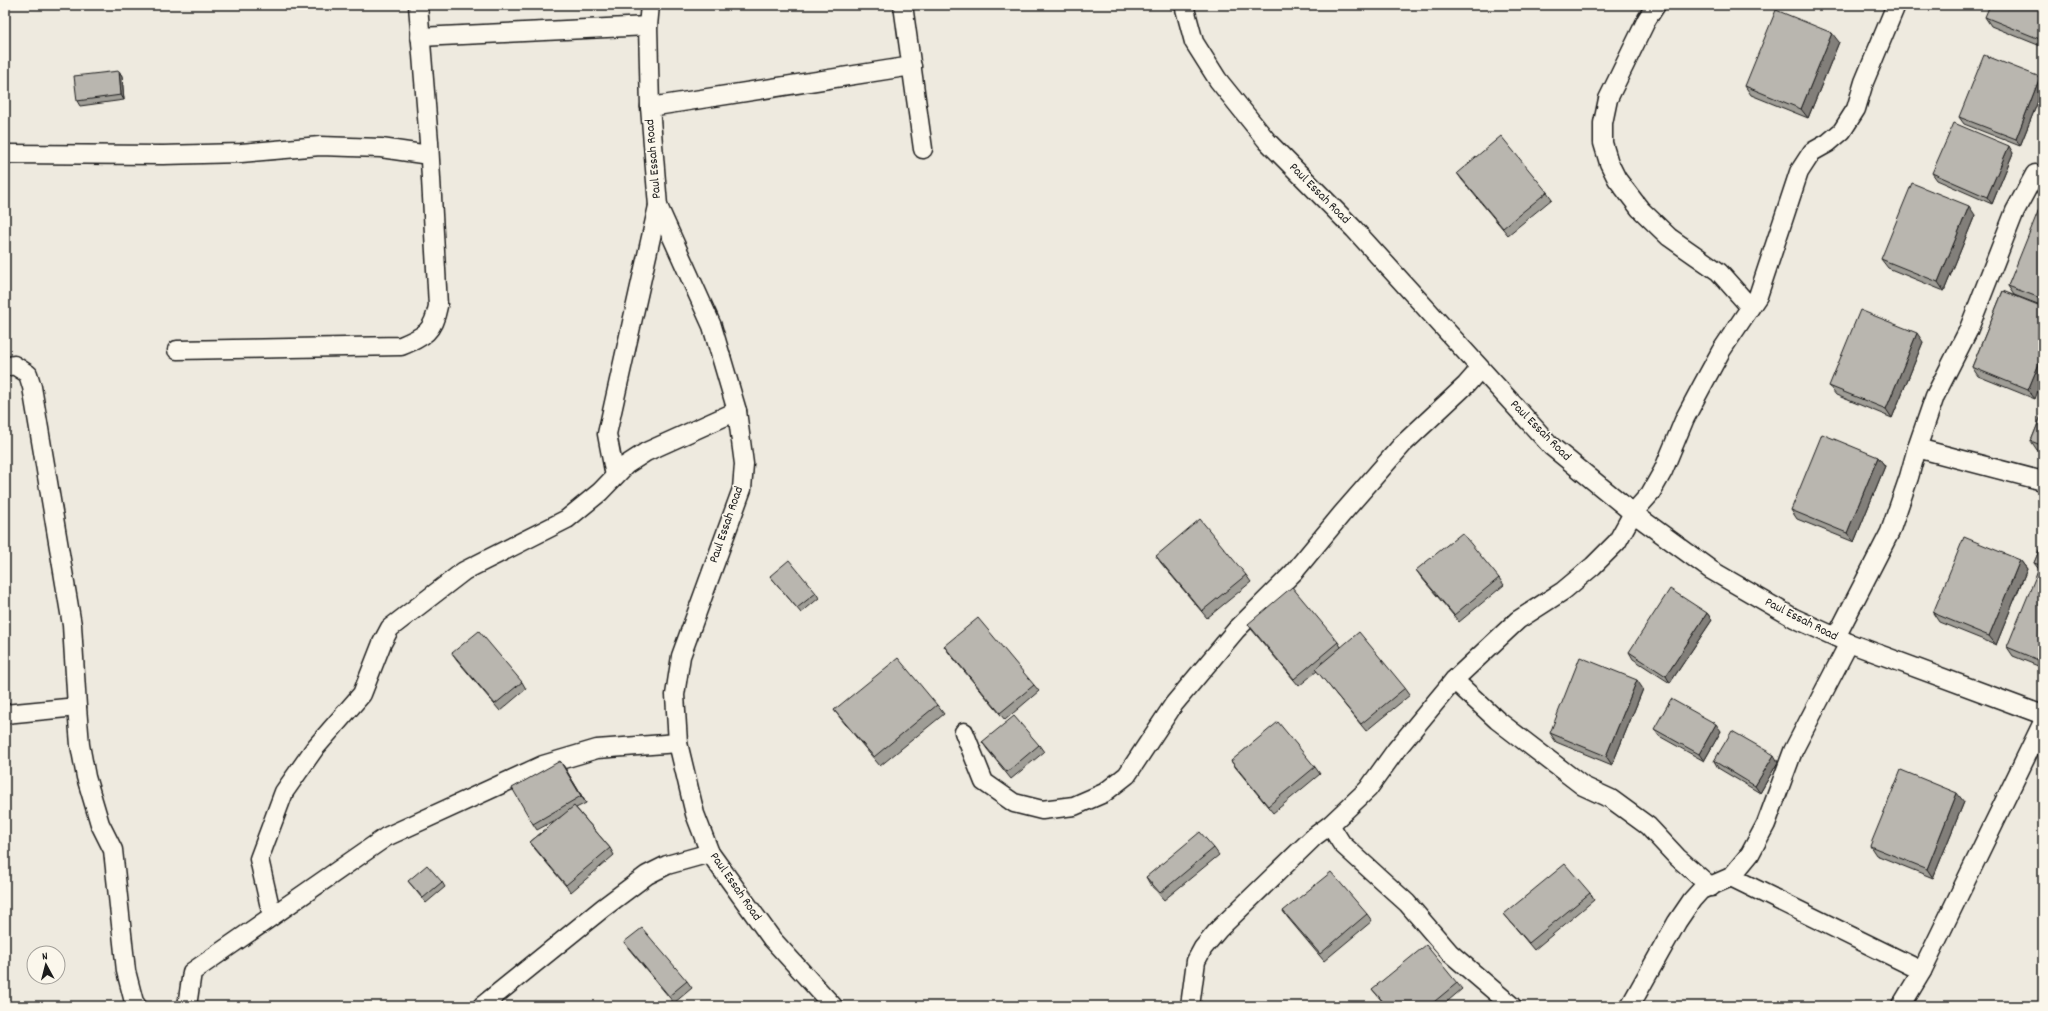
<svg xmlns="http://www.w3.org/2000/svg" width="2048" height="1011" font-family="Dekko,sans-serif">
  <rect width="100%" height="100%" fill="#eeeadf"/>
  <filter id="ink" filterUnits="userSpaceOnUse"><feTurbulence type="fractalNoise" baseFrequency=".025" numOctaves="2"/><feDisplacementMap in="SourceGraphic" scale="8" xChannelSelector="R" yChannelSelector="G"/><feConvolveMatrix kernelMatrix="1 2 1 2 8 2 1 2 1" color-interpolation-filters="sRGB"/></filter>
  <g filter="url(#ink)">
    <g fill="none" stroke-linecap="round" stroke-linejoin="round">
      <defs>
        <g id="street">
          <polyline points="650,5 648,26 650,107 658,206 712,326 737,411 744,464 742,489 681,656 675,695 678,743 695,814 710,853 772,939 833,1006"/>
          <polyline points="903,5 923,149"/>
          <polyline points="1184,5 1194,42 1218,80 1267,141 1354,229 1551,446 1633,513 1711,570 1794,618 1849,643 2043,715"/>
          <polyline points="1656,5 1647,19 1608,99 1603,123 1603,143 1609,163 1617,179 1640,209 1669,237 1719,272 1750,307"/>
          <polyline points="420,37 648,26"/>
          <polyline points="650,107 912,66"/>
          <polyline points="5,154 163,155 241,153 320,146 381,148 429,155"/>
          <path d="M177,350L401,346C425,336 433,332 438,306L429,142L418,5"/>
          <polyline points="5,367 14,365 28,374 32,387 72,625 77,707 5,714"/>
          <polyline points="1917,448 2043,481"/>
          <polyline points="615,476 607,434 658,206"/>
          <polyline points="1836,637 1890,532 1909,477 1917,448 1935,396 1968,331 2015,211 2035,174"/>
          <polyline points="1454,680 1497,720 1583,786 1611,799 1648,826 1677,857 1711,887"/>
          <polyline points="77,707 80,745 86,777 100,824 113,850 126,971 134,1002 137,1006"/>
          <polyline points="964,732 984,782 1014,803 1042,810 1074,806 1104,793 1127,775 1174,704 1236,630 1294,572 1341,515 1403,444 1466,385 1480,369"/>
          <polyline points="1330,825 1342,844 1407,903 1450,953 1512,1006"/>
          <polyline points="1731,877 1922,971"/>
          <polyline points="272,916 259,859 284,792 315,748 362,694 382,643 390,628 464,571 567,519 600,492 626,465 646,452 737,411"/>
          <polyline points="187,1006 192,972 386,837 543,765 597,749 678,743"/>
          <polyline points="482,1006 603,908 647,875 667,865 710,853"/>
          <polyline points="1190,1006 1196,961 1203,948 1219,929 1315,836 1330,825 1368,789 1396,750 1454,680 1518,620 1563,591 1593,566 1617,542 1633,513 1650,494 1663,471 1685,418 1702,386 1721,351 1758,296 1799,172 1812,152 1828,143 1842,131 1856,109 1864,82 1896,5"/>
          <polyline points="1630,1006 1677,922 1692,900 1701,890 1731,877 1750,854 1766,824 1793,751 1849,643"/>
          <polyline points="1901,1006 1922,971 2043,722"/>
        </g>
      </defs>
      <use href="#street" stroke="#1c1c1c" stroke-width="21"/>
      <use href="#street" stroke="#fbf7ec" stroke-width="18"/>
    </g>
    <g fill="#9f9d96" stroke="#1c1c1c">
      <polygon points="2043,5 2043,47 1991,26 1985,17"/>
      <polygon points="1839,42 1808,118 1751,95 1745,86"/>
      <polygon points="119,71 122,76 124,100 80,106 77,101"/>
      <polygon points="2040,77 2043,81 2043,89 2020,146 1964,124 1959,117"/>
      <polygon points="2013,153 1992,204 1937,180 1932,173"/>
      <polygon points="1457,173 1547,192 1552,199 1508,235 1462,180"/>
      <polygon points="2043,211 2043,306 2014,295 2008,286"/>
      <polygon points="1975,215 1944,291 1888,268 1881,259"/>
      <polygon points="2003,291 2035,399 1978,376 1972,367"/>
      <polygon points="1923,342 1892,418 1836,395 1829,386"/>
      <polygon points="2043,411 2043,452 2037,450 2031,441"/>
      <polygon points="1878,457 1885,466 1854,542 1797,519 1791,510"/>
      <polygon points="2043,541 2043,573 2041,572 2034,563"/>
      <polygon points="1156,556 1246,575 1251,582 1207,618 1161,563"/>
      <polygon points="2020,560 2027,569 1996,645 1939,622 1933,613"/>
      <polygon points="1416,570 1499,578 1504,585 1459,622 1421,577"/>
      <polygon points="2043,573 2043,668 2013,656 2007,647"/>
      <polygon points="770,576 816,593 819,598 801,613"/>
      <polygon points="1707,613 1712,620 1670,683 1633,659 1629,652"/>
      <polygon points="1248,624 1338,642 1341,647 1405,688 1410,695 1366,731 1317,671 1299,686 1252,630"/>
      <polygon points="944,646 1034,685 1039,691 1005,720 949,653"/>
      <polygon points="452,653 522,682 526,689 500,711 457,660"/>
      <polygon points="1643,689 1612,765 1556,742 1550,733"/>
      <polygon points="937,705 944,714 880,766 841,719 834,710"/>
      <polygon points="1654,729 1721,731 1704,761 1659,736"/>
      <polygon points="982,742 1039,745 1044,752 1011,779 987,749"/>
      <polygon points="560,761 565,768 586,803 576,808 610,848 614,855 571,892 535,849 530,842 561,817 537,830 533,824"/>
      <polygon points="1231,761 1315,767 1320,774 1273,813 1236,768"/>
      <polygon points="1714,761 1778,762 1760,793 1718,768"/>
      <polygon points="1964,802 1933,878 1876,855 1870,846"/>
      <polygon points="1214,848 1219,855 1164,900 1150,884 1146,877"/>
      <polygon points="408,881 442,882 445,887 426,903"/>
      <polygon points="1590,893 1594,900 1534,950 1504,914"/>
      <polygon points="1283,911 1367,914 1372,921 1324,961 1288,918"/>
      <polygon points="624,942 687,981 692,988 674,1003 629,949"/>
      <polygon points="1457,983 1462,989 1442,1006 1386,1006 1372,989"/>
    </g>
    <g fill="#827f7a" stroke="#1c1c1c">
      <polygon points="1832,33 1839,42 1808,118 1801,109"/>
      <polygon points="119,71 122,76 124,100 121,95"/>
      <polygon points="2040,77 2043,81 2043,89 2020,146 2016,139"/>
      <polygon points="2009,146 2013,153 1992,204 1987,197"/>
      <polygon points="1969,206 1975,215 1944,291 1938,282"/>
      <polygon points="1917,333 1923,342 1892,418 1886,409"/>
      <polygon points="2043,354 2043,378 2035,399 2028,390"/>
      <polygon points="1878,457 1885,466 1854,542 1847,533"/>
      <polygon points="2020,560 2027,569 1996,645 1989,636"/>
      <polygon points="1707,613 1712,620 1670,683 1666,676"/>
      <polygon points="1637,680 1643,689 1612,765 1606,756"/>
      <polygon points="1716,724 1721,731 1704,761 1699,754"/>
      <polygon points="1774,755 1778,762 1760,793 1755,786"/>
      <polygon points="560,761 565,768 586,803 581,796"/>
      <polygon points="1957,793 1964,802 1933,878 1927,869"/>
    </g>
    <g fill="#b9b6af" stroke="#1c1c1c">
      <polygon points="1990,5 2043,5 2043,37 2042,40 1985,17"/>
      <polygon points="1776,10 1832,33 1801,109 1745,86"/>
      <polygon points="1984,55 2040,77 2016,139 1959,117"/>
      <polygon points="119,71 121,95 77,101 74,76"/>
      <polygon points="1954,123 2009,146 1987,197 1932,173"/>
      <polygon points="1501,136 1547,192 1503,228 1457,173"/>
      <polygon points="1912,183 1969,206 1938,282 1881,259"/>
      <polygon points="2039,209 2043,211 2043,299 2008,286"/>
      <polygon points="2003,291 2043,307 2043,354 2028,390 1972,367"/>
      <polygon points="1860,310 1917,333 1886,409 1829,386"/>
      <polygon points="2043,411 2043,446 2031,441"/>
      <polygon points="1822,434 1878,457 1847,533 1791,510"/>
      <polygon points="1200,519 1246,575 1202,611 1156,556"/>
      <polygon points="1462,533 1499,578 1454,615 1416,570"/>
      <polygon points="1964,537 2020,560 1989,636 1933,613"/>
      <polygon points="2043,541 2043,566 2034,563"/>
      <polygon points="789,560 816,593 797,608 770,576"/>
      <polygon points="2038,571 2043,573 2043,662 2007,647"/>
      <polygon points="1292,587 1338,642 1294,679 1248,624"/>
      <polygon points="1670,589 1707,613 1666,676 1629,652"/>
      <polygon points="978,618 1034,685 1000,713 944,646"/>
      <polygon points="479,631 522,682 495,704 452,653"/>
      <polygon points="1359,632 1405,688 1361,724 1315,669"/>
      <polygon points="1580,657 1637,680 1606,756 1550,733"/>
      <polygon points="898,658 937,705 874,757 834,710"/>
      <polygon points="1671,699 1716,724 1699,754 1654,729"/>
      <polygon points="1014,716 1039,745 1007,772 982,742"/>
      <polygon points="1278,722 1315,767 1268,806 1231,761"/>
      <polygon points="1732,731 1774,755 1755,786 1714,761"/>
      <polygon points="560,761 581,796 533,824 512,788"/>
      <polygon points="1901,770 1957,793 1927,869 1870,846"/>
      <polygon points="574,806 610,848 566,885 530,842"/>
      <polygon points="1200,832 1214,848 1160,893 1146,877"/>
      <polygon points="1565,864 1590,893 1529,943 1504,914"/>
      <polygon points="427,865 442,882 423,898 408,881"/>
      <polygon points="1331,872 1367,914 1320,954 1283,911"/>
      <polygon points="642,928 687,981 669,996 624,942"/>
      <polygon points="1426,945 1457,983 1429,1006 1387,1006 1372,989"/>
    </g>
  </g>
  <g text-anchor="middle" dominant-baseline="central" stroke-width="3.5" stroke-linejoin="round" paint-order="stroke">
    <g font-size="13" fill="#1c1c1c" stroke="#fbf7ec">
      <text transform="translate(654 159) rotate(-95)">Paul Essah Road</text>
      <text transform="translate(1319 194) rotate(45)">Paul Essah Road</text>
      <text transform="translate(1540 431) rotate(45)">Paul Essah Road</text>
      <text transform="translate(727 525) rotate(-71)">Paul Essah Road</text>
      <text transform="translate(1801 620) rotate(27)">Paul Essah Road</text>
      <text transform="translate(735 887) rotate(55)">Paul Essah Road</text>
    </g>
  </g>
  <rect width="2048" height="1011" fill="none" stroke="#fbf7ec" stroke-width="20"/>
  <rect x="10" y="10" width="2028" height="991" fill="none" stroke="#1c1c1c" stroke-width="1.5" filter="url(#ink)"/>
  <g transform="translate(46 965) rotate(353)"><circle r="19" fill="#fbf7ec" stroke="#a29f99"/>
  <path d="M0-3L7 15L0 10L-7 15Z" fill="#1c1c1c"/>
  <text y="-6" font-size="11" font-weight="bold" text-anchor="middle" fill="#1c1c1c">N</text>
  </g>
</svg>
